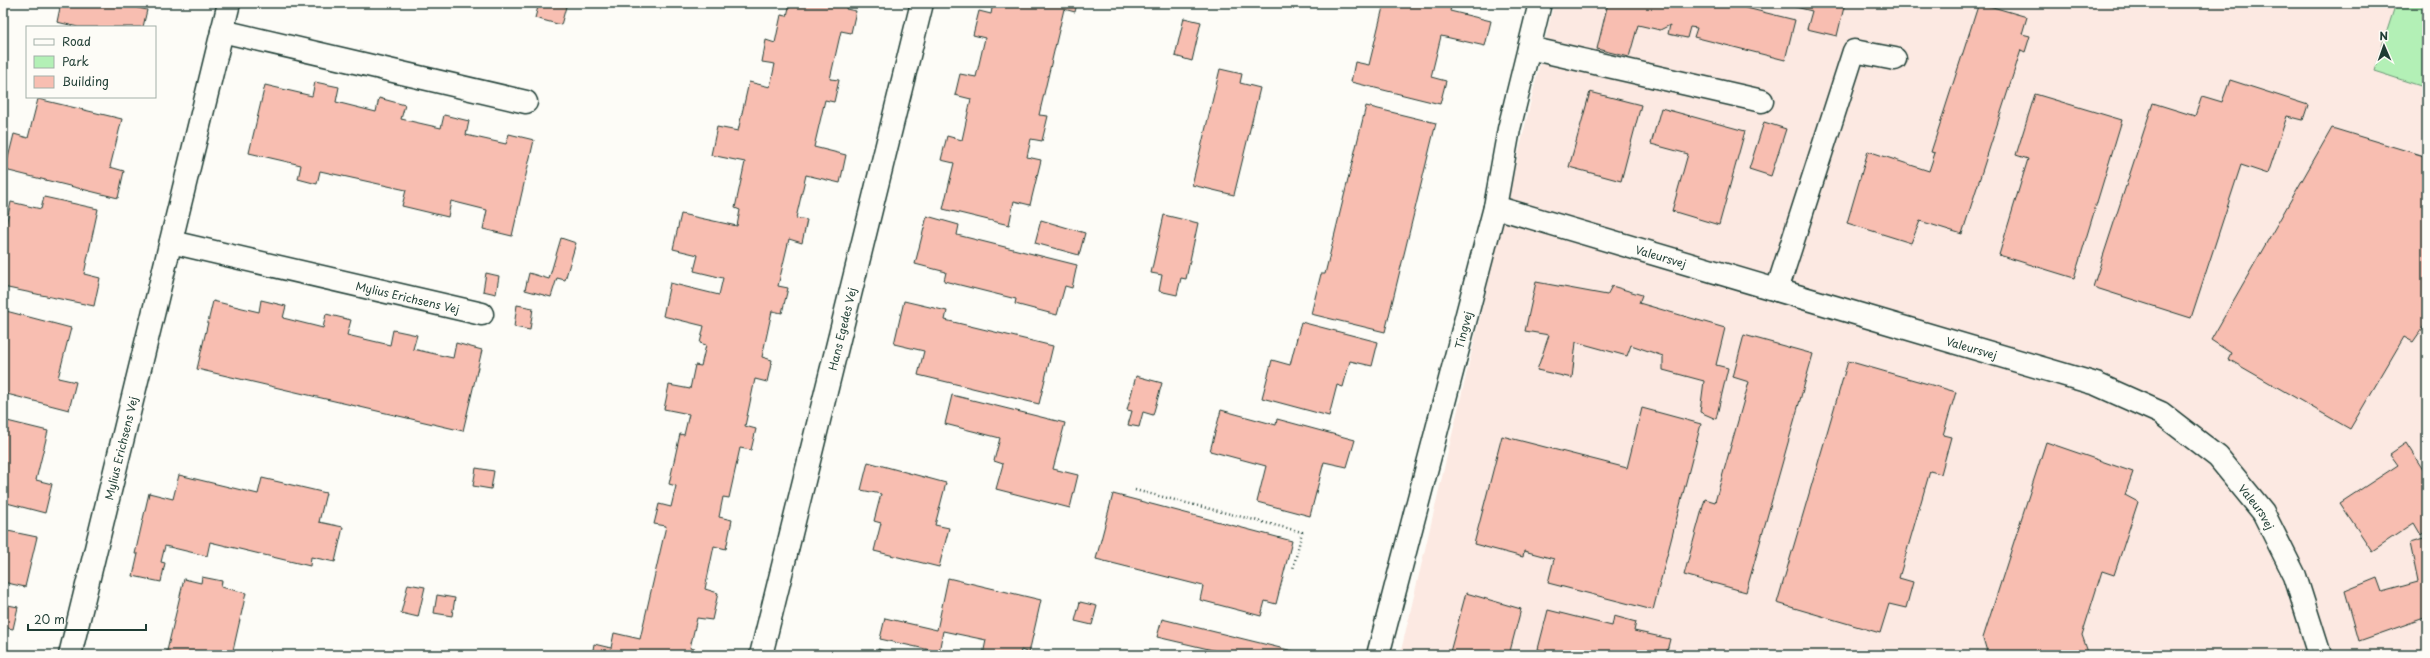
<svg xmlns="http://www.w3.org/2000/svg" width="2430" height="658" font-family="'Playpen Sans',sans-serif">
  <rect width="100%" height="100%" fill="#fdfcf7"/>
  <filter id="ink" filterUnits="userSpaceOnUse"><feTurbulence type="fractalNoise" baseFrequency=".025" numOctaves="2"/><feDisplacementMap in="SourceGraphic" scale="8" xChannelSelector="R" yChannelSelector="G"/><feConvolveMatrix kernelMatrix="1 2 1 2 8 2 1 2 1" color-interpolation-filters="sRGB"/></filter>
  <g filter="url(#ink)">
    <polygon fill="#fce9e2" points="1554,3 2427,3 2427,655 1400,655"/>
    <polygon fill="#b3f0b6" stroke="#699675" points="2396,3 2427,3 2427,88 2374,71"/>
    <g fill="#f8beb1" stroke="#1f3d34">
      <polygon points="61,3 117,3 147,10 143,27 78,27 57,22"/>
      <polygon points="539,3 567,3 561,25 535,18"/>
      <polygon points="790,3 847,3 846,9 856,11 851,33 841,31 830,79 839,80 834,102 825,100 814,147 846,155 840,183 806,175 796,218 807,220 802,243 789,239 778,286 788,288 782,313 772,311 762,357 772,360 767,382 755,379 745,426 756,429 751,450 740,448 729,498 723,497 719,517 732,520 726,549 714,546 705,589 718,593 712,620 697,618 690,648 721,655 592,655 594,644 611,648 614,633 640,639 666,526 654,524 659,504 671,507 676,486 669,484 680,434 684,435 689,414 664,409 669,385 690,389 695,365 701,366 706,345 700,343 704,326 663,316 670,283 719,295 723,278 694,271 698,255 673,249 681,214 737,226 740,210 735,208 745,162 711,155 717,127 738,131 749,82 770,87 775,64 762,62 766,40 775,43 781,15 787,16"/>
      <polygon points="993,3 1077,3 1075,12 1064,9 1039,115 1048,116 1042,141 1031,139 1027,157 1041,160 1030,205 1014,201 1009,225 943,209 954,163 941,160 947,136 962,140 971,99 955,95 960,74 976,77 985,38 973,35 979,11 991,14"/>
      <polygon points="1384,3 1452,3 1450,11 1491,21 1485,46 1441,36 1431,77 1446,81 1440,104 1351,82 1355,62 1369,65"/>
      <polygon points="1608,3 1726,3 1795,20 1785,60 1694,37 1697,28 1690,27 1687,38 1668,34 1670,25 1660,30 1638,25 1629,57 1597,49"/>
      <polygon points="1779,3 1845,3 1837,36 1807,29 1812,11"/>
      <polygon points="1979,3 2027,17 2022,34 2030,36 2025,52 2021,50 1962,234 1920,221 1911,243 1847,223 1868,151 1929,171 1935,153 1931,152"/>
      <polygon points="1184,18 1201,22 1192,61 1175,56"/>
      <polygon points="1220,69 1242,74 1240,83 1260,88 1234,195 1192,185"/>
      <polygon points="2230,80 2308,105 2303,120 2287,116 2268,174 2241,165 2191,318 2093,287 2153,103 2195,116 2202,96 2222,102"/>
      <polygon points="315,82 339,87 336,102 376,112 379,98 405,105 401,119 441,128 444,115 469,121 466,135 506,144 509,134 534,140 512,236 483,229 487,210 451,201 448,217 402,206 406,190 320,171 317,184 298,179 301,165 249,153 265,85 312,96"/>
      <polygon points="1590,92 1641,105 1621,181 1569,167"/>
      <polygon points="2035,94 2122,120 2074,278 1999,255 2028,159 2016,155"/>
      <polygon points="38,99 122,119 110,167 124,171 118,198 5,170 14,134 28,138"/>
      <polygon points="1366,106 1436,123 1385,332 1311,314 1321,274 1325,274"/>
      <polygon points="1661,108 1745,131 1719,225 1672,211 1688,154 1651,144"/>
      <polygon points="1764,122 1786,129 1771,176 1749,169"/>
      <polygon points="2332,128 2427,157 2427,327 2424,326 2413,342 2404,337 2350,429 2228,359 2231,353 2211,340"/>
      <polygon points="44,197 98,209 84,274 100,278 94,306 3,287 3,239 11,202 41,209"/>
      <polygon points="1164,215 1198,223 1186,279 1181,278 1177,295 1159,291 1162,275 1151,273"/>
      <polygon points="927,216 959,225 957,235 1077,265 1072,288 1065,286 1057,315 1015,304 1016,299 944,281 946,272 915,264"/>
      <polygon points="1041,220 1085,233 1079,255 1035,243"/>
      <polygon points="561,238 576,243 565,280 557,278 551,297 525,290 529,273 549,279"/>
      <polygon points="486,273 499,276 496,294 483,291"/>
      <polygon points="1536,282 1607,295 1612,286 1642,295 1639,303 1725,328 1716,365 1728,368 1716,419 1700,412 1704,381 1663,370 1663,356 1631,345 1627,356 1576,342 1572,378 1537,370 1549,335 1525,331"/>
      <polygon points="261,300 286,306 283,318 323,328 326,314 351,320 347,335 390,345 393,330 417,335 413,349 453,358 456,343 482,350 463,431 197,369 213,301 259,312"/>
      <polygon points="904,301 947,311 945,320 1053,346 1039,404 918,375 924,351 894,344"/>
      <polygon points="517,305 533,308 530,330 514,327"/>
      <polygon points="6,311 71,328 58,378 76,382 69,410 3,393 3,323"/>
      <polygon points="1301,322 1378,342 1372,366 1350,361 1343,387 1337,385 1329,416 1262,398 1272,360 1290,365"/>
      <polygon points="1744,335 1813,354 1746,592 1684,575 1705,499 1715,502 1749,382 1733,377"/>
      <polygon points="1848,361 1956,392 1943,435 1951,437 1941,474 1930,471 1899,578 1913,582 1906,608 1889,604 1880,633 1777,603"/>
      <polygon points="1136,376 1162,383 1153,415 1143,412 1139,427 1128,425 1132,411 1127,410"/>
      <polygon points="952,395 1065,423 1053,469 1078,475 1070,508 996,489 1003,464 994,461 1000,438 945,424"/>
      <polygon points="1642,408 1701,424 1653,610 1548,583 1554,559 1524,551 1523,557 1474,544 1502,436 1627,468"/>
      <polygon points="1221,410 1276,425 1277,419 1355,440 1347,467 1324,462 1310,516 1257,502 1266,466 1210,451"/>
      <polygon points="3,420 48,431 36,480 52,484 45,513 3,502"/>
      <polygon points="2046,442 2133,472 2125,495 2138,502 2114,575 2102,571 2082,635 2089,655 1988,655 1983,638"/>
      <polygon points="2406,443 2427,476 2427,530 2421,535 2414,523 2372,551 2340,503 2398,465 2390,454"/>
      <polygon points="868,462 946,483 935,525 949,528 939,567 874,551 881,523 874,521 881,494 861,490"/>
      <polygon points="476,468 494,471 491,489 473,486"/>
      <polygon points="179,475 258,494 262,478 326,493 319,522 343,527 335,562 311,557 310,566 210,542 207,556 165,546 161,562 165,563 161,582 133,576 138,554 135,554 149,493 173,499"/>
      <polygon points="1113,494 1292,541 1276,604 1265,601 1261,616 1200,600 1203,586 1096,559"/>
      <polygon points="3,530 37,537 25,587 3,582"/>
      <polygon points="2427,538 2427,617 2359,641 2345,591 2377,578 2382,592 2418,582 2410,543"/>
      <polygon points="202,577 222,581 221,587 246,593 232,655 166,655 184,579 201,583"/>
      <polygon points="948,578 1041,600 1029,653 1021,650 1020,655 983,655 986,640 943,631 939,652 880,639 885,618 937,630"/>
      <polygon points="408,584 425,587 418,617 401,613"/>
      <polygon points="1466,593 1521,609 1509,655 1463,655 1450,652"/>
      <polygon points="437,595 455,598 452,616 434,613"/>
      <polygon points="1080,602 1097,606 1092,625 1075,621"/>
      <polygon points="3,604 18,607 13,629 3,627"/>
      <polygon points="1548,610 1612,626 1614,616 1636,622 1634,631 1670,639 1666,655 1561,655 1538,649"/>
      <polygon points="1162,619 1309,655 1216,655 1217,651 1157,637"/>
      <polygon points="878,649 901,655 877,655"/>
    </g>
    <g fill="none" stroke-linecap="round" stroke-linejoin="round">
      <defs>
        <g id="lane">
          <polyline points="1529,48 1762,101"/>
          <polyline points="1777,290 1854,51 1895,59"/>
        </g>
        <g id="street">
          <polyline points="222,31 526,102"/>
          <path id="s1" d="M1495,207L2096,384L2161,413L2218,457L2263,512L2295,576L2320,655"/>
          <path id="s2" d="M171,242L482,314"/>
          <path id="s3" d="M70,655L229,3"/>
          <path id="s4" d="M761,655L922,3"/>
          <path id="s5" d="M1378,655L1495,207L1509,129L1540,3"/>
        </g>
      </defs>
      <use href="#lane" stroke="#1f3d34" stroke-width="25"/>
      <use href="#street" stroke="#1f3d34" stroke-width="25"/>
      <polyline stroke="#1f3d34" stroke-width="2.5" stroke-dasharray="1 3" stroke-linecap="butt" points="1135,490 1302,532 1293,569"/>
      <use href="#lane" stroke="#fdfcf7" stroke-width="22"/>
      <use href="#street" stroke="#fdfcf7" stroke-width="22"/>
    </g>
  </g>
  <g text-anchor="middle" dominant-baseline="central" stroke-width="3" stroke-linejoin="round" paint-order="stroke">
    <g font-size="11" fill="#1f3d34" stroke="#fdfcf7">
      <text stroke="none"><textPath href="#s1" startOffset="173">Valeursvej</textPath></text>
      <text stroke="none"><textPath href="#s2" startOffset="243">Mylius Erichsens Vej</textPath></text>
      <text stroke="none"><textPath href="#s4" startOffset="336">Hans Egedes Vej</textPath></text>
      <text stroke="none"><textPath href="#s5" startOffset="336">Tingvej</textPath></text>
      <text stroke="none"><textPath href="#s1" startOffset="497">Valeursvej</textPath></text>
      <text stroke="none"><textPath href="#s3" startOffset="213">Mylius Erichsens Vej</textPath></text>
      <text stroke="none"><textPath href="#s1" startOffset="833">Valeursvej</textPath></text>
    </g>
  </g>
  <rect width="2430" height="658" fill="none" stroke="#fdfcf7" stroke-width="16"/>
  <rect x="8" y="8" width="2414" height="642" fill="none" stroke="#1f3d34" stroke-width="1.5" filter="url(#ink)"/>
  <rect x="26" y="26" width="130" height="72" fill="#fdfcf7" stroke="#a4b0a9"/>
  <rect x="34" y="39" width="20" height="6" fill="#fdfcf7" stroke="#a4b0a9"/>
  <text x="62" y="46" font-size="12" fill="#1f3d34">Road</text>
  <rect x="34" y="56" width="20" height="12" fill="#b3f0b6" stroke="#a4b0a9"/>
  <text x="62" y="66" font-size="12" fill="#1f3d34">Park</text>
  <rect x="34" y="76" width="20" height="12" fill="#f8beb1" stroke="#a4b0a9"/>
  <text x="62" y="86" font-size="12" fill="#1f3d34">Building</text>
  <g transform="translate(2384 46) rotate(358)" stroke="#fdfcf7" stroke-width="3" paint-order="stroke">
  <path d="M0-3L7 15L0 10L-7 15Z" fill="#1f3d34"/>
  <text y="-6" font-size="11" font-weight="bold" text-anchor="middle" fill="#1f3d34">N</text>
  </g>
  <path d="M28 624v6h118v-6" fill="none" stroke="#1f3d34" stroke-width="2"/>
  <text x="34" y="624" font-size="12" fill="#1f3d34" stroke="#fdfcf7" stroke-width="3" paint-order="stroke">20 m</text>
</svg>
